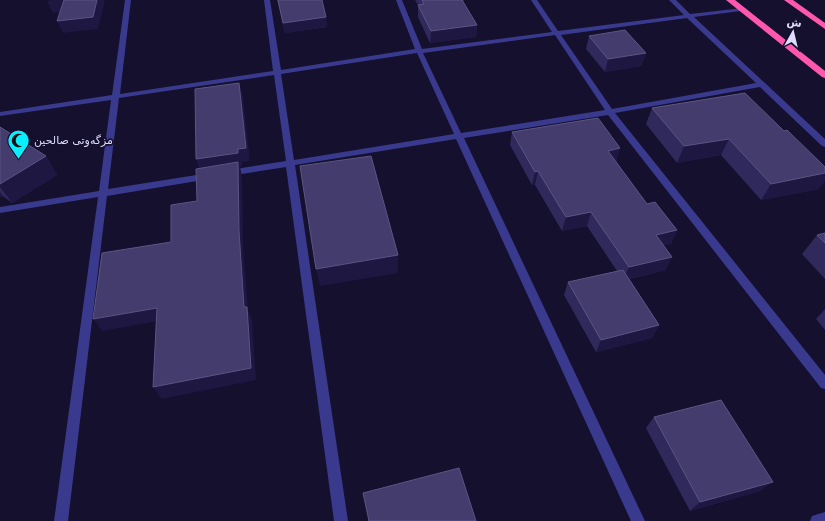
<svg xmlns="http://www.w3.org/2000/svg" width="825" height="521" font-family="'DejaVu Sans','Noto Naskh Arabic',sans-serif">
  <rect width="100%" height="100%" fill="#14102d"/>
  <g fill="none" stroke-linecap="round" stroke-linejoin="round">
    <g fill="#39398e" fill-rule="evenodd">
      <path d="M125,0H131L120,94L273,71L264,0H270L281,70L415,49L396,0H402L422,49L552,32L531,0H537L558,31L684,15L669,0H676L690,14L743,8L744,9L741,11L694,17L825,139V147L822,146L760,87L615,113L825,375V389L821,388L608,115L464,138L645,521H631L456,139L295,165L348,521H334L286,167L229,176L225,173L229,170L286,161L274,75L119,98L108,189L209,173L213,176L209,179L107,196L68,521H54L98,197L0,213V207L99,191L111,100L0,116V112L112,95ZM687,18L756,83L612,109L561,35ZM555,35L605,110L461,133L423,53ZM417,53L454,134L294,160L281,74Z"/>
      <polygon points="825,512 825,521 810,521 812,516"/>
    </g>
    <g fill="#ff57ae" fill-rule="evenodd">
      <polygon points="726,0 735,0 825,71 825,78 822,77"/>
      <polygon points="784,0 793,0 825,23 825,29"/>
    </g>
  </g>
  <g fill="#30295b">
    <polygon points="277,0 322,0 327,27 285,33"/>
    <polygon points="415,0 464,0 463,2 477,25 476,37 430,43 418,17 418,5"/>
    <polygon points="589,36 646,53 641,66 605,72 586,49"/>
    <polygon points="745,93 819,189 761,200 721,155 677,163 646,124 652,108"/>
    <polygon points="0,127 46,156 57,175 12,203 3,196 0,197"/>
    <polygon points="512,132 620,148 616,162 647,204 677,230 671,244 664,245 666,270 629,279 659,325 652,338 596,352 564,295 568,282 617,271 587,226 562,231 535,185 532,185 510,145"/>
    <polygon points="825,233 825,279 802,254 817,235"/>
    <polygon points="825,309 825,330 816,319"/>
    <polygon points="654,417 760,491 690,511 646,428"/>
  </g>
  <g fill="#1d1741">
    <polygon points="53,0 65,0 70,11 53,13 47,1"/>
    <polygon points="97,0 105,0 98,29 63,33 57,21"/>
    <polygon points="326,17 327,27 285,33 283,23"/>
    <polygon points="477,25 476,37 430,43 431,31"/>
    <polygon points="646,53 641,66 605,72 608,59"/>
    <polygon points="239,83 243,96 250,161 242,162 242,166 240,167 242,176 243,244 248,309 252,320 256,380 161,399 153,387 244,307 196,159"/>
    <polygon points="729,139 721,155 677,163 684,146"/>
    <polygon points="620,148 616,162 608,151"/>
    <polygon points="46,156 57,175 12,203 0,187 0,184"/>
    <polygon points="538,171 535,185 532,185 535,172"/>
    <polygon points="825,173 825,181 819,189 761,200 771,184"/>
    <polygon points="0,192 3,196 0,197"/>
    <polygon points="591,212 587,226 562,231 566,217"/>
    <polygon points="677,230 671,244 650,248 656,235"/>
    <polygon points="398,255 398,273 320,286 316,269"/>
    <polygon points="672,257 666,270 623,280 629,267"/>
    <polygon points="157,308 164,320 102,331 93,319"/>
    <polygon points="659,325 652,338 596,352 601,340"/>
    <polygon points="773,482 760,491 690,511 700,502"/>
  </g>
  <g fill="#433c6d" stroke="#5b5584">
    <polygon points="64,0 97,0 93,17 57,21"/>
    <polygon points="278,0 322,0 326,17 283,23"/>
    <polygon points="422,0 462,0 477,25 431,31 418,5 424,4"/>
    <polygon points="625,30 646,53 608,59 589,36"/>
    <polygon points="239,83 246,148 238,149 238,153 196,159 195,89"/>
    <polygon points="745,93 784,131 787,130 825,167 825,173 771,184 729,139 684,146 652,108"/>
    <polygon points="598,118 620,148 608,151 647,204 655,202 677,230 656,235 672,257 629,267 591,212 566,217 538,171 535,172 512,132"/>
    <polygon points="0,127 46,156 0,184"/>
    <polygon points="371,156 398,255 316,269 300,166"/>
    <polygon points="238,162 239,231 244,307 247,307 251,368 153,387 157,308 93,319 102,253 171,242 171,205 197,201 196,169"/>
    <polygon points="825,233 825,243 817,235"/>
    <polygon points="623,270 659,325 601,340 568,282"/>
    <polygon points="721,400 773,482 700,502 654,417"/>
    <polygon points="459,468 476,521 369,521 363,493"/>
  </g>
  <defs>
    <symbol id="mosque-pin" viewBox="-11 -11 22 30"><path d="M0 17L-7.5 6A9.5 9.5 0 1 1 7.5 6Z" fill="#08f0ff" stroke="#14102d"/><path d="M3.5-4.9A6 6 0 1 0 3.5 4.9A5 5 0 1 1 3.5-4.9Z" fill="#111"/></symbol>
  </defs>
  <g fill-rule="evenodd">
    <use href="#mosque-pin" x="6" y="128" width="25" height="34"/>
  </g>
  <g text-anchor="middle" dominant-baseline="central" stroke-width="3.5" stroke-linejoin="round" paint-order="stroke">
    <g font-size="11" fill="#dfdcff" stroke="#14102d" text-anchor="start">
      <text x="34" y="140">مزگەوتی صالحین</text>
    </g>
  </g>
  <g transform="translate(793 32) rotate(8)" stroke="#14102d" stroke-width="3" paint-order="stroke">
  <path d="M0-3L7 15L0 10L-7 15Z" fill="#dfdcff"/>
  <text y="-6" font-size="11" font-weight="bold" text-anchor="middle" fill="#dfdcff">ش</text>
  </g>
</svg>
